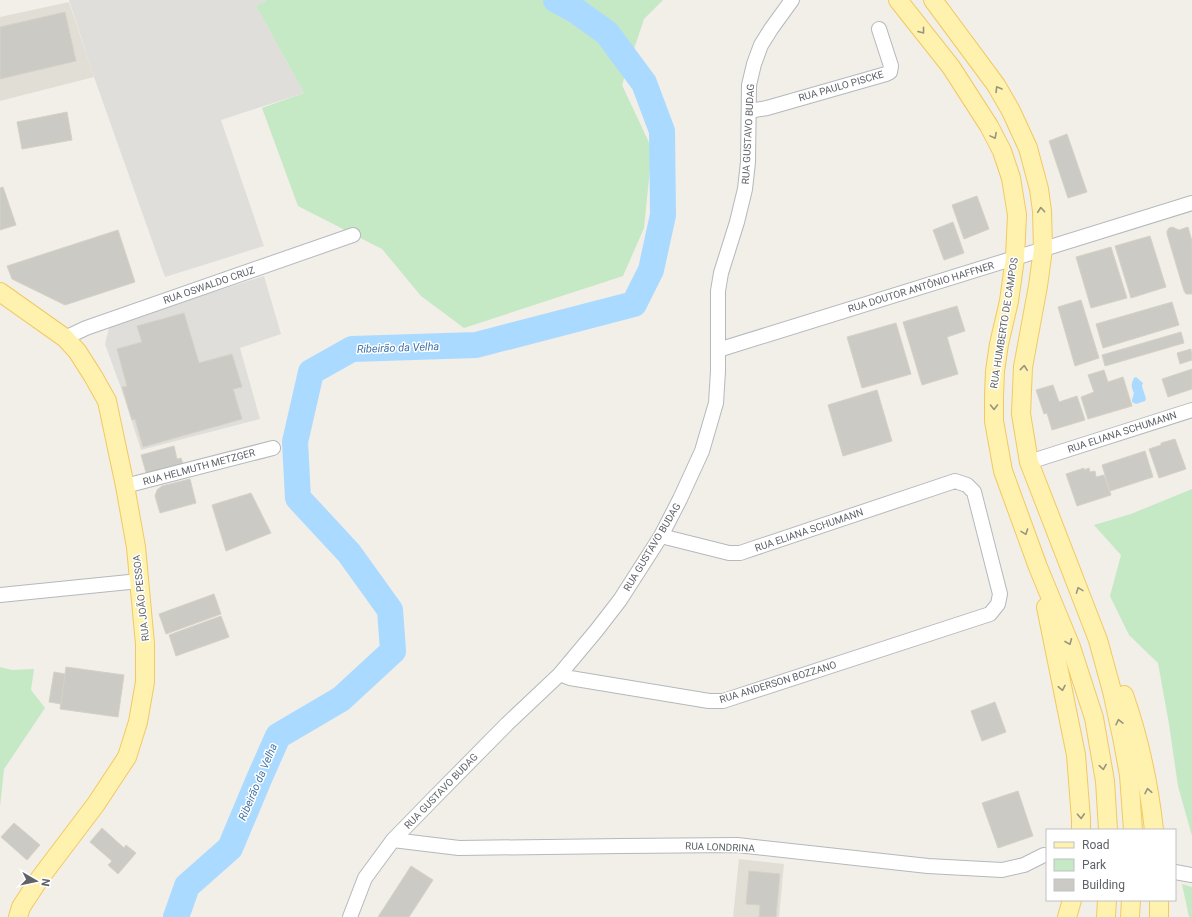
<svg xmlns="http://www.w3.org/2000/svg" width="1192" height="917" font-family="Roboto,sans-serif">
  <rect width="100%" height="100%" fill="#f1efe8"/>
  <g fill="#e0deda">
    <polygon points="69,0 267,0 256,6 304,93 221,120 264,246 165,277 94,77"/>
    <polygon points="264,276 281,334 240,348 260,419 141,450 121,388 105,344 109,328 117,322"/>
  </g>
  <g fill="#e1ded6">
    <polygon points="69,2 94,77 0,101 0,17"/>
    <polygon points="739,859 784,864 779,917 733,917"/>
  </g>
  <g fill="#c5e8c5">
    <polygon points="267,0 663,0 644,19 622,85 652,149 644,228 623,276 464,328 421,296 382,249 298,206 262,108 304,93 256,6"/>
    <polygon points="1192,489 1192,836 1178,786 1169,724 1158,663 1129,635 1110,596 1121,555 1094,525 1131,514"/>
    <polygon points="0,667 12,670 34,669 31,690 45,708 4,769 0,807"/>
    <polygon points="1182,884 1192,887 1192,917 1189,917"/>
  </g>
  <path fill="#aadaff" d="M1136,377L1143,383L1142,386L1146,399L1145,401L1136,404L1132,402V400L1134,393C1131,387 1131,384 1134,378Z"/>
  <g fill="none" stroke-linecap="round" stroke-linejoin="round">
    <polyline stroke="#aadaff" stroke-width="26" points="176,917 187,886 230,848 259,779 278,736 341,699 393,651 390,610 349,553 298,498 295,442 311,372 352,349 476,345 634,304 651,270 663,215 662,131 644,83 607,33 575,10 556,0"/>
  </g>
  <g fill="#cccac5" stroke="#d6d1c6">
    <polygon points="65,12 76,61 0,79 0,27"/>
    <polygon points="67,112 72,140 22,149 17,122"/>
    <polygon points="1067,134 1087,192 1068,198 1049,141"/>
    <polygon points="3,187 16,225 0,230 0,188"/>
    <polygon points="977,196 989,229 964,239 952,205"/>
    <polygon points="953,222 964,253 944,260 933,230"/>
    <polygon points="1172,227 1179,230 1188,227 1192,241 1192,294 1186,294 1184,291 1167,234 1167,231 1169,228"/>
    <polygon points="118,230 135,282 65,305 12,279 7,266"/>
    <polygon points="1150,236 1166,287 1131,298 1115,246"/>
    <polygon points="1111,247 1127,298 1091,308 1076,257"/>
    <polygon points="1081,300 1099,358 1075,366 1058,307"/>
    <polygon points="1172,302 1179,325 1103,348 1096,324"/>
    <polygon points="957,306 965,331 947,337 958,374 922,385 903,322"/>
    <polygon points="184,313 199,363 232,354 242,387 233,389 242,419 143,447 135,419 132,420 122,387 127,386 117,349 142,342 137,326"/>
    <polygon points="896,323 911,374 862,388 847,337"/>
    <polygon points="1181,332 1184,343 1105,366 1102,355"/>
    <polygon points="1191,349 1192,360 1180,364 1177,353"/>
    <polygon points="1192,369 1192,389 1168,397 1162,379"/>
    <polygon points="1104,370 1108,382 1123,377 1132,406 1088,419 1081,397 1094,392 1088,375"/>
    <polygon points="1053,385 1059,402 1077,396 1085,420 1052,430 1047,413 1044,414 1036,390"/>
    <polygon points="877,390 892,441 843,456 828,405"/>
    <polygon points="1175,439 1186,469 1159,478 1149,449 1161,445 1161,443"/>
    <polygon points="174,446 177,459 181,458 184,467 147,476 141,455"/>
    <polygon points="1145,451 1153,477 1110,491 1102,465"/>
    <polygon points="1084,468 1084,470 1089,468 1090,472 1095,471 1096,477 1104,475 1111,495 1077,506 1066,474"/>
    <polygon points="190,479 196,503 160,513 155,496 157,490 162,486"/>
    <polygon points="251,493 271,533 226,551 212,505"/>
    <polygon points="214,594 221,614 166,634 159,614"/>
    <polygon points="221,616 229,637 176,656 169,635"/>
    <polygon points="66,667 124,675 118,717 60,709"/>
    <polygon points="54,672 65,674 61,704 49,702"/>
    <polygon points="995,702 1006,732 982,741 971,711"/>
    <polygon points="1018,791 1033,836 998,848 982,803"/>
    <polygon points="14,823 40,845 27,860 1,837"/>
    <polygon points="102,828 124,848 126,845 136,853 118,874 108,865 112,861 90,842"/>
    <polygon points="411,866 433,880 409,917 378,917"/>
    <polygon points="749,871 780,874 776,917 759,917 760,905 746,904"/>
  </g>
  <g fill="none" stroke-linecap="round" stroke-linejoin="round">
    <defs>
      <g id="minor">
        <polyline points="749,111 767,108 886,74 890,72 891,66 879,29"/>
        <polyline points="65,338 86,328 353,235"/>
        <polyline points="718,350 1192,203"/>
        <polyline points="1029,462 1192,410"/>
        <polyline points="125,486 273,448"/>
        <polyline points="0,595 139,581"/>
        <polyline points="560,674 570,678 709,701 723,701 990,614 998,604 1000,594 974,492 967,485 955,481 740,553 729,553 661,536"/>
        <polyline points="393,840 459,848 622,846 737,845 928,866 1002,870 1024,865 1044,855"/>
        <polyline points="1175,872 1192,875"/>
        <polyline points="350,917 365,878 393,840 430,802 507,724 560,674 596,631 620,600 661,536 680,499 702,451 716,403 718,371 718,291 721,273 737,222 745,189 748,162 749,85 754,64 761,45 771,29 792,0"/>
      </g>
      <g id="major">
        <polyline points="898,0 951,67 989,126 1002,151 1011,178 1017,215 1015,258 1009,301 999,344 995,371 994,396 994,421 1003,471 1038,567 1071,647 1094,718 1105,781 1108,830"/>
        <polyline points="933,0 996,85 1011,111 1028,148 1039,189 1042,211 1043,249 1038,286 1023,367 1021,414 1029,462 1098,640 1112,691 1122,737 1129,775 1133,830"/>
        <polyline points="0,292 65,338 77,351 93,376 107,401 125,486 136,547 145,644 145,682 138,722 127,757 96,804 40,878 21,907 18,917"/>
        <polyline points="1046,607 1076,755 1081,819 1081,830"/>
        <path d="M1124,695C1139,738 1149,784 1154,830"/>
        <polyline points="1067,917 1072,900"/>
        <polyline points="1106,917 1107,900"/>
        <polyline points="1130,917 1131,900"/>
        <polyline points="1159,917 1159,900"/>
      </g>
    </defs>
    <use href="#minor" stroke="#b5b8bc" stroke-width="16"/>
    <use href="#major" stroke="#f2c960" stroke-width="20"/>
    <use href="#minor" stroke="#fff" stroke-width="14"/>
    <use href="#major" stroke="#fff2af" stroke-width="18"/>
  </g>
  <defs><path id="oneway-chevron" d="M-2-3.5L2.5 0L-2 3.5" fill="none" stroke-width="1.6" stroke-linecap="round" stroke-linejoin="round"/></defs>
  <g stroke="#979581">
    <use href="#oneway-chevron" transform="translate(922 31) rotate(52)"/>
    <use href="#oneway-chevron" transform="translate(998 89) rotate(-121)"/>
    <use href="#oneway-chevron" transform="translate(994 136) rotate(62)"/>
    <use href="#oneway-chevron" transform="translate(1041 210) rotate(-95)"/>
    <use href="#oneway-chevron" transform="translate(1024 368) rotate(-84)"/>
    <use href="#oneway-chevron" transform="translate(994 407) rotate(89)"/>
    <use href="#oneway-chevron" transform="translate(1025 532) rotate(70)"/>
    <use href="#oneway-chevron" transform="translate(1079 590) rotate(-111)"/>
    <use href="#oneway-chevron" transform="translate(1069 642) rotate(68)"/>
    <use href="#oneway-chevron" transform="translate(1062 688) rotate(79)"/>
    <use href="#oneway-chevron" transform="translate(1119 722) rotate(-103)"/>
    <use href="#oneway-chevron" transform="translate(1103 767) rotate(81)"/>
    <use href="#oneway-chevron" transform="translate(1148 791) rotate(-101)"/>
    <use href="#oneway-chevron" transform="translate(1081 816) rotate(87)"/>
  </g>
  <g text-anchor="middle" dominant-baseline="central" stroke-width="3" stroke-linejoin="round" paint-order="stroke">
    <g font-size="10" fill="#5f6368" stroke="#fff">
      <text transform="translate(841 86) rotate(-16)">RUA PAULO PISCKE</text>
      <text transform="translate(748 134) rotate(-87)">RUA GUSTAVO BUDAG</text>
      <text transform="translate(209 285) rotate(-19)">RUA OSWALDO CRUZ</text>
      <text transform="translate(921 287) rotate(-17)">RUA DOUTOR ANTÔNIO HAFFNER</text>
      <text transform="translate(1004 323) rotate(-81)">RUA HUMBERTO DE CAMPOS</text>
      <text transform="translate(1122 432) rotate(-18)">RUA ELIANA SCHUMANN</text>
      <text transform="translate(199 467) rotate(-15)">RUA HELMUTH METZGER</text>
      <text transform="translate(809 530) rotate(-19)">RUA ELIANA SCHUMANN</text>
      <text transform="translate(652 547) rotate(-59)">RUA GUSTAVO BUDAG</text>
      <text transform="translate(141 598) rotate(-96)">RUA JOÃO PESSOA</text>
      <text transform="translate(778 682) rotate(-17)">RUA ANDERSON BOZZANO</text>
      <text transform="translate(441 791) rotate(-46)">RUA GUSTAVO BUDAG</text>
      <text transform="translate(720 847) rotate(2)">RUA LONDRINA</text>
    </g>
    <g font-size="11" font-style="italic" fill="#4174aa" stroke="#fff">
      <text transform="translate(398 348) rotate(-2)">Ribeirão da Velha</text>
      <text transform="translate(258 782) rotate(-67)">Ribeirão da Velha</text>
    </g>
  </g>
  <rect x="1046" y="829" width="130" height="72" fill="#ffffff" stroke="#bfc1c3"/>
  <rect x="1054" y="842" width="20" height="6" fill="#fff2af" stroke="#bfc1c3"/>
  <text x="1082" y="849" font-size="12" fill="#5f6368">Road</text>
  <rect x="1054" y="859" width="20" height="12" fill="#c5e8c5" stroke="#bfc1c3"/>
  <text x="1082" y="869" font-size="12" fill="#5f6368">Park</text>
  <rect x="1054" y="879" width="20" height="12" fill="#cccac5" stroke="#bfc1c3"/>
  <text x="1082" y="889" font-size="12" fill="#5f6368">Building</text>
  <g transform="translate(36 881) rotate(99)" stroke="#ffffff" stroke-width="3" paint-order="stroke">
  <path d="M0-3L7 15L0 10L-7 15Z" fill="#5f6368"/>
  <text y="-6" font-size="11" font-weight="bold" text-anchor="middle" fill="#5f6368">N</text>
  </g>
</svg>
